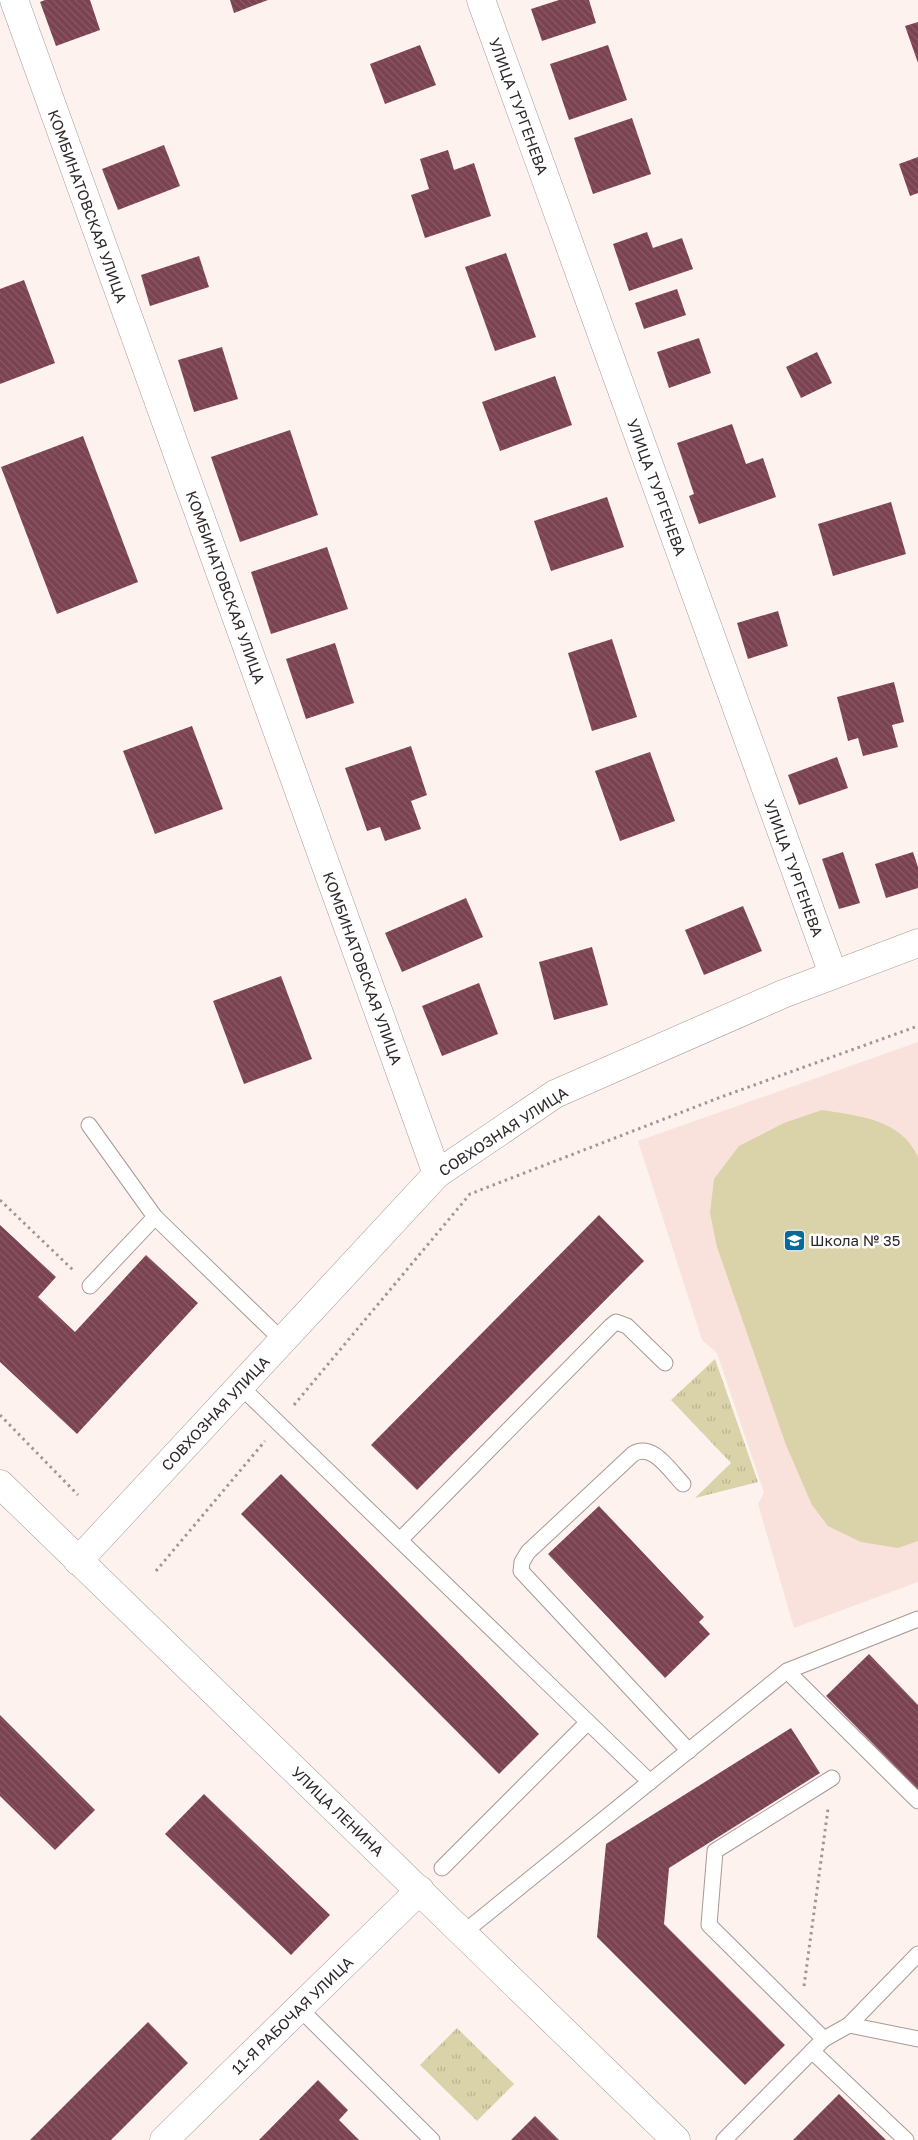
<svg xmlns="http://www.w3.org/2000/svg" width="918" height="2140" font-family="'Golos Text',sans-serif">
  <defs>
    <pattern id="park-tufts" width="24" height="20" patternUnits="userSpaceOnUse" patternTransform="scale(1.25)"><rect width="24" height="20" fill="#dad2a8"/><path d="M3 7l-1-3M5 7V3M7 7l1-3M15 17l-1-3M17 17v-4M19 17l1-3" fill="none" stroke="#bbb491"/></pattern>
    <pattern id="building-back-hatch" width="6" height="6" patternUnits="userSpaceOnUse" patternTransform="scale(1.25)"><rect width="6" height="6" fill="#7b4251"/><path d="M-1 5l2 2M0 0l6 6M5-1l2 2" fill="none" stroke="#895b67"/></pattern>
  </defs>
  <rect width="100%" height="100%" fill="#fef2ef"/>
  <polygon fill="#f9e2dc" points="918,1042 918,1582 794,1628 758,1504 764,1493 717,1353 702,1340 638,1141"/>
  <g fill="url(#park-tufts)">
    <polygon points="715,1359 758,1482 695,1498 731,1463 671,1400"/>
    <polygon points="457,2028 514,2084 477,2121 420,2065"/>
  </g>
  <path fill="#dad2a8" d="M822,1110C859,1116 901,1119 918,1157V1541L898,1548L861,1542L828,1526L812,1505L786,1445L717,1247L710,1213L714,1179L739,1146L784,1123Z"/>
  <g fill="url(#building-back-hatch)">
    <polygon points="45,0 90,0 100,30 56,46 40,2"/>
    <polygon points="230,0 268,0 234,13"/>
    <polygon points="559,0 589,0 596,23 542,41 531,9"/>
    <polygon points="918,22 918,63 905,26"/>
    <polygon points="420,45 436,85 385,104 370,64"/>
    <polygon points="608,45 627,100 569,120 550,64"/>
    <polygon points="632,118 651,174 593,194 574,138"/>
    <polygon points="164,145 180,186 118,210 102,169"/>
    <polygon points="448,150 454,170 474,163 491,216 425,238 411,195 429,189 420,159"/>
    <polygon points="918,157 918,193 910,196 899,164"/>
    <polygon points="647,232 653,248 682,238 693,269 629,291 613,244"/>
    <polygon points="506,253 536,337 495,351 465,267"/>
    <polygon points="199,256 209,287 150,306 141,275"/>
    <polygon points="24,280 55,363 0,384 0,289"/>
    <polygon points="677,289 686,315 644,329 635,303"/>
    <polygon points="699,338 711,373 669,388 657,352"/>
    <polygon points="222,347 238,399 194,412 178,360"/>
    <polygon points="817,352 832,383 801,398 786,367"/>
    <polygon points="555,376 572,425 500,451 482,402"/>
    <polygon points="732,424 746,464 763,458 776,497 699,524 689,496 694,494 677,443"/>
    <polygon points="290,430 318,515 240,542 211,457"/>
    <polygon points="83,436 138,582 57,614 1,467"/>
    <polygon points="607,497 624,547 551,571 534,521"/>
    <polygon points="891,502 906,554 833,576 818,524"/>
    <polygon points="327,547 348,609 271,634 251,572"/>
    <polygon points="778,611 788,646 748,659 737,623"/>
    <polygon points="612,639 637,717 592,731 568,653"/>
    <polygon points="335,643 354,703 306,719 286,659"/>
    <polygon points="894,682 904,722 892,725 898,747 863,756 858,738 848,741 837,697"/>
    <polygon points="192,726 223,809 155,834 123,751"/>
    <polygon points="411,746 427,795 411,801 421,829 385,841 380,827 367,831 345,768"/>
    <polygon points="650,752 675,821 620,841 595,771"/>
    <polygon points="837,757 848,788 799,805 788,775"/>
    <polygon points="843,852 860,903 839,909 822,859"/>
    <polygon points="913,852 918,867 918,888 886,898 875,864"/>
    <polygon points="466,898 483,937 402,972 385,933"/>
    <polygon points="743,906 762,951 704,975 685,930"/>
    <polygon points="592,947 608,1005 554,1020 539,962"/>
    <polygon points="281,976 312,1059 244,1084 213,1001"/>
    <polygon points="479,983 498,1034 442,1056 422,1006"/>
    <polygon points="599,1215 644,1261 417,1490 371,1445"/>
    <polygon points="0,1225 56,1277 38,1297 75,1332 146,1255 198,1303 77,1434 0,1362"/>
    <polygon points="281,1474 539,1734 499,1774 241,1514"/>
    <polygon points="599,1506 704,1617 699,1622 710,1634 665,1678 548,1554"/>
    <polygon points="869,1654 918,1705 918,1790 826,1696"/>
    <polygon points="0,1715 95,1810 55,1850 0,1796"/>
    <polygon points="791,1728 820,1773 669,1868 664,1924 785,2045 745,2085 597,1937 606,1844"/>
    <polygon points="204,1794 330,1915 291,1955 165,1834"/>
    <polygon points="148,2022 188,2063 111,2140 30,2140"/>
    <polygon points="318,2080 348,2110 339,2120 359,2140 259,2140"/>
    <polygon points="839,2094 886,2140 793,2140"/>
    <polygon points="535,2116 559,2140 511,2140"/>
  </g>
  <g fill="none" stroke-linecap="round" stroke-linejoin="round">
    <defs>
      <g id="service">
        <polyline points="89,1125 155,1217"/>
        <polyline points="90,1286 155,1217 283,1341"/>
        <polyline points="240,1386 588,1722 442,1868"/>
        <path d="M683,1484C670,1471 653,1442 633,1454L528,1552L522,1562L521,1571L689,1751"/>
        <polyline points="400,1540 611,1326 616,1322 627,1326 665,1363"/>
        <polyline points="918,1619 787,1671 918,1801"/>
        <polyline points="588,1722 650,1782"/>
        <polyline points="463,1933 787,1671"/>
        <polyline points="299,2008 432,2140"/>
        <polyline points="849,2025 918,1954"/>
        <polyline points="824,2039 709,1925 715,1851 832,1778"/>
        <polyline points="812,2051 906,2140"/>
        <polyline points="724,2140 824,2039 849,2025 918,2039"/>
      </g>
      <g id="minor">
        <polyline points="14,0 437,1174"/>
        <polyline points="481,0 833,974"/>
        <polyline points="78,1561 437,1174 555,1094 783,994 918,943"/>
        <polyline points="164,2140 420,1890"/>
      </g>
      <polyline id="secondary" points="0,1484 676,2140"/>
    </defs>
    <use href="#service" stroke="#a79a96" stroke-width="17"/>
    <use href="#minor" stroke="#a79a96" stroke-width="29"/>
    <use href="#secondary" stroke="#a79a96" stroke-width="29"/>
    <g stroke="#a09694" stroke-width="3" stroke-dasharray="2.5 4" stroke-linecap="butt">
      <polyline points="0,1200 73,1270"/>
      <polyline points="294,1405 470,1194 721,1097 918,1026"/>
      <polyline points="0,1415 78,1495"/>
      <polyline points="156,1571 265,1441"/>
      <polyline points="804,1986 828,1809"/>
    </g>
    <use href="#service" stroke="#fff" stroke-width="15"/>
    <use href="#minor" stroke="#fff" stroke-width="28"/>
    <use href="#secondary" stroke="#fff" stroke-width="28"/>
  </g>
  <defs>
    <symbol id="school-square" viewBox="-11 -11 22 22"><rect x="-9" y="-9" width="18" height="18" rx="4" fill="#0b6998" stroke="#fff"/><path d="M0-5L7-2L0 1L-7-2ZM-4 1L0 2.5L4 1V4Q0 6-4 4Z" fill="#fff"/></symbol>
  </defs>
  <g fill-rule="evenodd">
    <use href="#school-square" x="782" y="1228" width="25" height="25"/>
  </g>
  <g text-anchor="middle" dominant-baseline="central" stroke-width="5" stroke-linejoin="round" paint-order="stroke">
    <g font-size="15" fill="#2e2827" stroke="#fff">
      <text transform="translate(519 106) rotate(70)">УЛИЦА ТУРГЕНЕВА</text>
      <text transform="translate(88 206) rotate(70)">КОМБИНАТОВСКАЯ УЛИЦА</text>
      <text transform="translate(657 487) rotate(70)">УЛИЦА ТУРГЕНЕВА</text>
      <text transform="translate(226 587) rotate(70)">КОМБИНАТОВСКАЯ УЛИЦА</text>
      <text transform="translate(794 868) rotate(70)">УЛИЦА ТУРГЕНЕВА</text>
      <text transform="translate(363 968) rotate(70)">КОМБИНАТОВСКАЯ УЛИЦА</text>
      <text transform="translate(503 1131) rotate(-33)">СОВХОЗНАЯ УЛИЦА</text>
      <text transform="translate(215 1413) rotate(-47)">СОВХОЗНАЯ УЛИЦА</text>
      <text transform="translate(338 1811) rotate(44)">УЛИЦА ЛЕНИНА</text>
      <text transform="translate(292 2015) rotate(-44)">11-Я РАБОЧАЯ УЛИЦА</text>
    </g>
    <g font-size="15" fill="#2e2827" stroke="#fff" text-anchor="start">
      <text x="810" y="1240">Школа № 35</text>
    </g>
  </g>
</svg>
